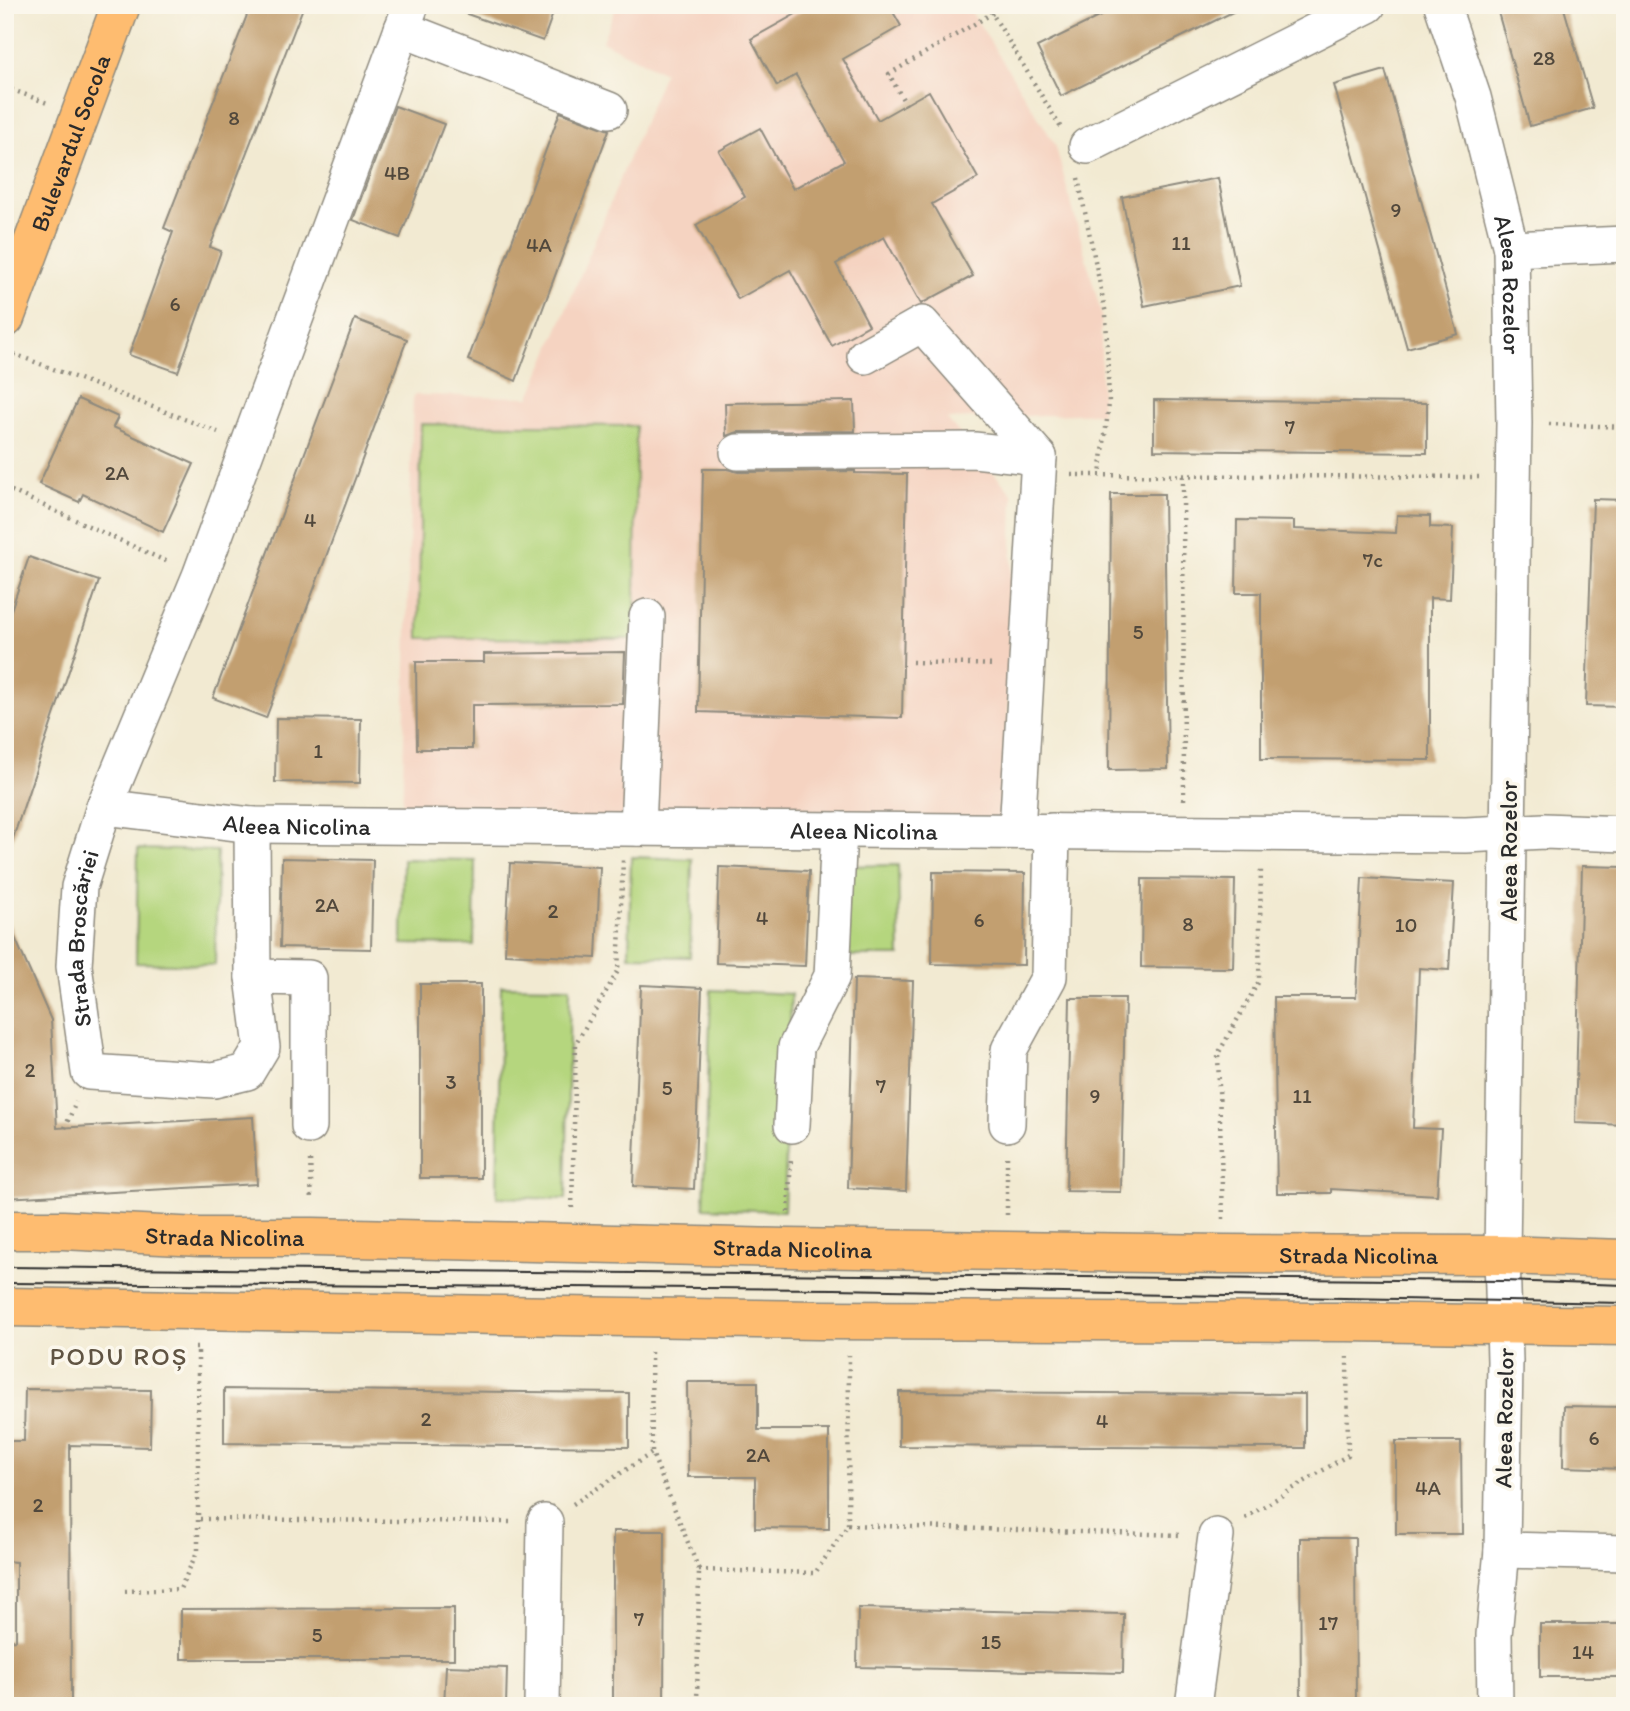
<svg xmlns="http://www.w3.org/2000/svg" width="1630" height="1711" font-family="Itim,sans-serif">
  <rect width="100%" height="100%" fill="#fbf7ec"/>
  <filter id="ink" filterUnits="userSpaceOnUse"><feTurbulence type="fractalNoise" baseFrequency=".0143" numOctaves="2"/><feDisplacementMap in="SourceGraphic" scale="14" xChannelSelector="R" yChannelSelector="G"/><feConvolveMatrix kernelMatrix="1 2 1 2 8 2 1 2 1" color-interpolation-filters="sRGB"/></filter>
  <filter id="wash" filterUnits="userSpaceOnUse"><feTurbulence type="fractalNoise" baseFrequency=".00686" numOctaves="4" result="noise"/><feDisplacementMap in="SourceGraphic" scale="28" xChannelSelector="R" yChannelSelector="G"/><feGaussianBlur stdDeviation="1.57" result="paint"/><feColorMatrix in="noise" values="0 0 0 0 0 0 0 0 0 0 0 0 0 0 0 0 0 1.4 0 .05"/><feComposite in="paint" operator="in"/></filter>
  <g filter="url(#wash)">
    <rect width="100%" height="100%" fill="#f2ead2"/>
    <polygon fill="#f5d3c1" points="617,5 967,5 1055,144 1101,313 1101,413 947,419 1013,495 1005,834 402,820 413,395 530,397 664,73 602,41"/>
    <g fill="#b5d67e" stroke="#708054" stroke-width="2">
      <polygon points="421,424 636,426 635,639 419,638"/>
      <polygon points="138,849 217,851 215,965 136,963"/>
      <polygon points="631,857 692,859 690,957 629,956"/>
      <polygon points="403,859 475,860 474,945 402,944"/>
      <polygon points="898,865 900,956 845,956 843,866"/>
      <polygon points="501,986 570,987 566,1199 497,1197"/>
      <polygon points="711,990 791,994 784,1211 704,1208"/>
    </g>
    <g id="blocks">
      <g fill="#c29f70">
        <polygon points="251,5 304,5 210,247 221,251 178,372 129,355 173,232 164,228"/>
        <polygon points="454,5 556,5 543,41 453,9"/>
        <polygon points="812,5 889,5 901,26 843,59 878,120 929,91 978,178 932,204 973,276 921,304 884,237 836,264 869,325 832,346 790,270 738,299 696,225 745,197 719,151 760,128 793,189 844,161 796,75 777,86 751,39"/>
        <polygon points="1123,5 1247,5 1061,96 1037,47"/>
        <polygon points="1496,5 1563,5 1593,108 1530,126"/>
        <polygon points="1385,70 1458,334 1407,348 1334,85"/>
        <polygon points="395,106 444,124 400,238 353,220"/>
        <polygon points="560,112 609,130 516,381 468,360"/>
        <polygon points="1218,178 1240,286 1144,306 1122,197"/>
        <polygon points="355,319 407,339 266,718 213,698"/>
        <polygon points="78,399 118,417 113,427 194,464 163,532 83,494 79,502 39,484"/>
        <polygon points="1154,400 1427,403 1427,453 1154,450"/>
        <polygon points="854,401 855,431 738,432 726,436 725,403"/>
        <polygon points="703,469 727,469 738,472 855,471 855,473 907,474 902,718 698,712"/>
        <polygon points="1111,494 1164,494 1168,769 1109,770"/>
        <polygon points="1593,499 1625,500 1625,707 1586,706"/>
        <polygon points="1397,515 1430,516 1430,527 1453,528 1450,599 1430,598 1430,760 1261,759 1261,593 1236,593 1237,520 1294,521 1294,529 1396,533"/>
        <polygon points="29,557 99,581 10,847 5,846 5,628"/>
        <polygon points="625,652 623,704 472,705 472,749 417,749 416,662 484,662 484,654"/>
        <polygon points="276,718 361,719 360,783 275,782"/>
        <polygon points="282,858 373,860 371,949 280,947"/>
        <polygon points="510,863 600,867 596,958 505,954"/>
        <polygon points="1582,866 1625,867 1625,1125 1575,1123"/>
        <polygon points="719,867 809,871 805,966 716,963"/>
        <polygon points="933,872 1025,873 1024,965 932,964"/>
        <polygon points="1362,878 1454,883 1449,970 1419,968 1413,1128 1441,1129 1437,1195 1331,1189 1331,1193 1277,1193 1274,997 1356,997"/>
        <polygon points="1142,879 1235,880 1233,968 1141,967"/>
        <polygon points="5,915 51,1020 57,1128 253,1117 257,1184 5,1198"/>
        <polygon points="854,979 913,981 906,1191 848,1188"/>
        <rect x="420" y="984" width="61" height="194"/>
        <polygon points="641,985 702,988 694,1189 633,1186"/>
        <polygon points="1070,998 1125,998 1121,1192 1066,1191"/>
        <polygon points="687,1382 758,1382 758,1430 829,1430 829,1529 755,1528 755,1477 688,1477"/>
        <polygon points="25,1389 151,1390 150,1447 70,1445 71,1705 5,1703 5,1641 16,1640 16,1562 5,1561 5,1441 24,1441"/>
        <polygon points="224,1389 629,1393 629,1447 224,1443"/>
        <polygon points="899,1392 1305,1394 1305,1448 899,1446"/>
        <polygon points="1564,1406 1625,1407 1625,1469 1563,1467"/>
        <polygon points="1396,1441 1461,1441 1462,1534 1396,1534"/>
        <polygon points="613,1531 665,1531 664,1706 613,1706"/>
        <polygon points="1300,1538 1355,1538 1356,1706 1301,1706"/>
        <polygon points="454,1608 454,1659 181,1659 181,1609"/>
        <polygon points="858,1608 1124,1614 1123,1673 857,1667"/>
        <rect x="1540" y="1624" width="85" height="53"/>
        <polygon points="446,1666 507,1668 506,1706 444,1706"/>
      </g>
    </g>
  </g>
  <g filter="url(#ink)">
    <use href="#blocks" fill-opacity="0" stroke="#8e8a7e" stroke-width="2"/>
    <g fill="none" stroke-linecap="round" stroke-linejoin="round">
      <defs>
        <g id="minor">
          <path id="s1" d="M1442,5L1473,97L1511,249L1514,423L1502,1255L1505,1361L1502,1550L1494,1635L1495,1706"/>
          <polyline points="402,29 609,110"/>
          <polyline points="1087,146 1368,5"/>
          <polyline points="1511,249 1625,244"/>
          <polyline points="865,356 922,324 1039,457"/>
          <polyline points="738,452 974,450 1039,457 1017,831"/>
          <path id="s2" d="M104,807L252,825L1466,835L1544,831L1625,834"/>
          <path id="s3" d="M252,825L253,977L262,1047L247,1072L214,1080L89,1072L74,966L79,887L104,807L200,576L411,5"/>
          <polyline points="638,828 647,617"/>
          <polyline points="253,977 309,978 309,1126"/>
          <polyline points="1007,1124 1009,1050 1049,977 1052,831"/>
          <polyline points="792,1125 796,1047 832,976 839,830"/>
          <polyline points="1502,1550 1625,1553"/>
          <polyline points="542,1706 545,1522"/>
          <polyline points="1193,1706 1216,1536"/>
        </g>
        <g id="major">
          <path id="s4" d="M5,318L121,5"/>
          <path id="s5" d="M5,1230H63L200,1237H313L787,1248L1224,1254L1502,1255L1625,1259"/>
          <polyline points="5,1307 818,1320 1347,1322 1625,1326"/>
        </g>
      </defs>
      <use href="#minor" stroke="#8e8a7e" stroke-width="38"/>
      <use href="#major" stroke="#8e8a7e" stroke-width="41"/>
      <g stroke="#8e8a7e" stroke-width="4.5" stroke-dasharray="2 5" stroke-linecap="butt">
        <polyline points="987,5 1061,128"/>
        <polyline points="5,87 47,103"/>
        <polyline points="906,105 889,74 993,13"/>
        <polyline points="1078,178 1106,314 1109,404 1100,475"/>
        <polyline points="14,354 218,432"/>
        <polyline points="1549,424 1625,427"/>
        <polyline points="1071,475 1479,477"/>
        <polyline points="1183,476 1184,801"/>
        <polyline points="5,488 170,563"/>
        <polyline points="912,662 995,665"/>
        <polyline points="65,1128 76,1102"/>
        <polyline points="1007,1157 1007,1215"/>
        <polyline points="310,1160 312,1201"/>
        <polyline points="572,1208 576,1043 618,971 623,860"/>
        <polyline points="788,1212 791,1158"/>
        <polyline points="1223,1219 1218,1054 1259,981 1261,867"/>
        <polyline points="651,1352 652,1453 699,1570 697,1706"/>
        <polyline points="573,1504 652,1453"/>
        <polyline points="1245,1518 1348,1455 1347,1357"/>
        <polyline points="200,1519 510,1522"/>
        <polyline points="848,1525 1182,1535"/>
        <polyline points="699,1570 815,1573 848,1525 849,1355"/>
        <polyline points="125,1591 180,1589 198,1550 198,1348 194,1348"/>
      </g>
      <use href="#minor" stroke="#fff" stroke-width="35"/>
      <use href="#major" stroke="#febc70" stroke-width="38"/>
      <g stroke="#2b2b2b" stroke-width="2">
        <polyline points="5,1267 1503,1281 1625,1285"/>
        <polyline points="5,1283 835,1289 1625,1303"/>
      </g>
    </g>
  </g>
  <g text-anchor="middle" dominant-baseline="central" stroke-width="7" stroke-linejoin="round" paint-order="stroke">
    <g font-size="21" fill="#51483c">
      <text x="1544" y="57">28</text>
      <text x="234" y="117">8</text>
      <text x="397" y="172">4B</text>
      <text x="1396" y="209">9</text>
      <text x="1181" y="242">11</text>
      <text x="539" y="244">4A</text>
      <text x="175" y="303">6</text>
      <text x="1290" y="426">7</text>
      <text x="117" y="472">2A</text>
      <text x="310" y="519">4</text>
      <text x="1373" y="559">7c</text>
      <text x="1138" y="631">5</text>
      <text x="318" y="750">1</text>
      <text x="327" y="904">2A</text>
      <text x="553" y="910">2</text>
      <text x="762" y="917">4</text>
      <text x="979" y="919">6</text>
      <text x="1188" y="923">8</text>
      <text x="1406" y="924">10</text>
      <text x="30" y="1069">2</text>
      <text x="451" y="1081">3</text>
      <text x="881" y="1085">7</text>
      <text x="667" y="1087">5</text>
      <text x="1095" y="1095">9</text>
      <text x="1302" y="1095">11</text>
      <text x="426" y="1418">2</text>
      <text x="1102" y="1420">4</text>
      <text x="1594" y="1437">6</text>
      <text x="758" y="1454">2A</text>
      <text x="1428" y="1487">4A</text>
      <text x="38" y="1504">2</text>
      <text x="639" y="1618">7</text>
      <text x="1328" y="1622">17</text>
      <text x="317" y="1634">5</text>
      <text x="991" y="1641">15</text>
      <text x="1583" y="1651">14</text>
    </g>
    <g font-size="24" fill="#2b2b2b" stroke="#fbf7ec">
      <text stroke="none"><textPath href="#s4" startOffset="187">Bulevardul Socola</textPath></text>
      <text stroke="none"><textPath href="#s1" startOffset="289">Aleea Rozelor</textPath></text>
      <text stroke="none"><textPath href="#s2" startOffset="194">Aleea Nicolina</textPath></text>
      <text stroke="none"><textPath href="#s2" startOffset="761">Aleea Nicolina</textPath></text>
      <text transform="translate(1508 851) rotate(-90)">Aleea Rozelor</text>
      <text stroke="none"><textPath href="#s3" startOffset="546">Strada Broscăriei</textPath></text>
      <text stroke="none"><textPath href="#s5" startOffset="220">Strada Nicolina</textPath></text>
      <text stroke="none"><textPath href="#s5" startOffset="788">Strada Nicolina</textPath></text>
      <text stroke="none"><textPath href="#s5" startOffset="1354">Strada Nicolina</textPath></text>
      <text transform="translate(1504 1418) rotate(-89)">Aleea Rozelor</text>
    </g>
    <g font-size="26" letter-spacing="2" fill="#605443" stroke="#fbf7ec">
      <text x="119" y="1356">PODU ROȘ</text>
    </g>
  </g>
  <rect width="1630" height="1711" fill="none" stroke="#fbf7ec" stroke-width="28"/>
</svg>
